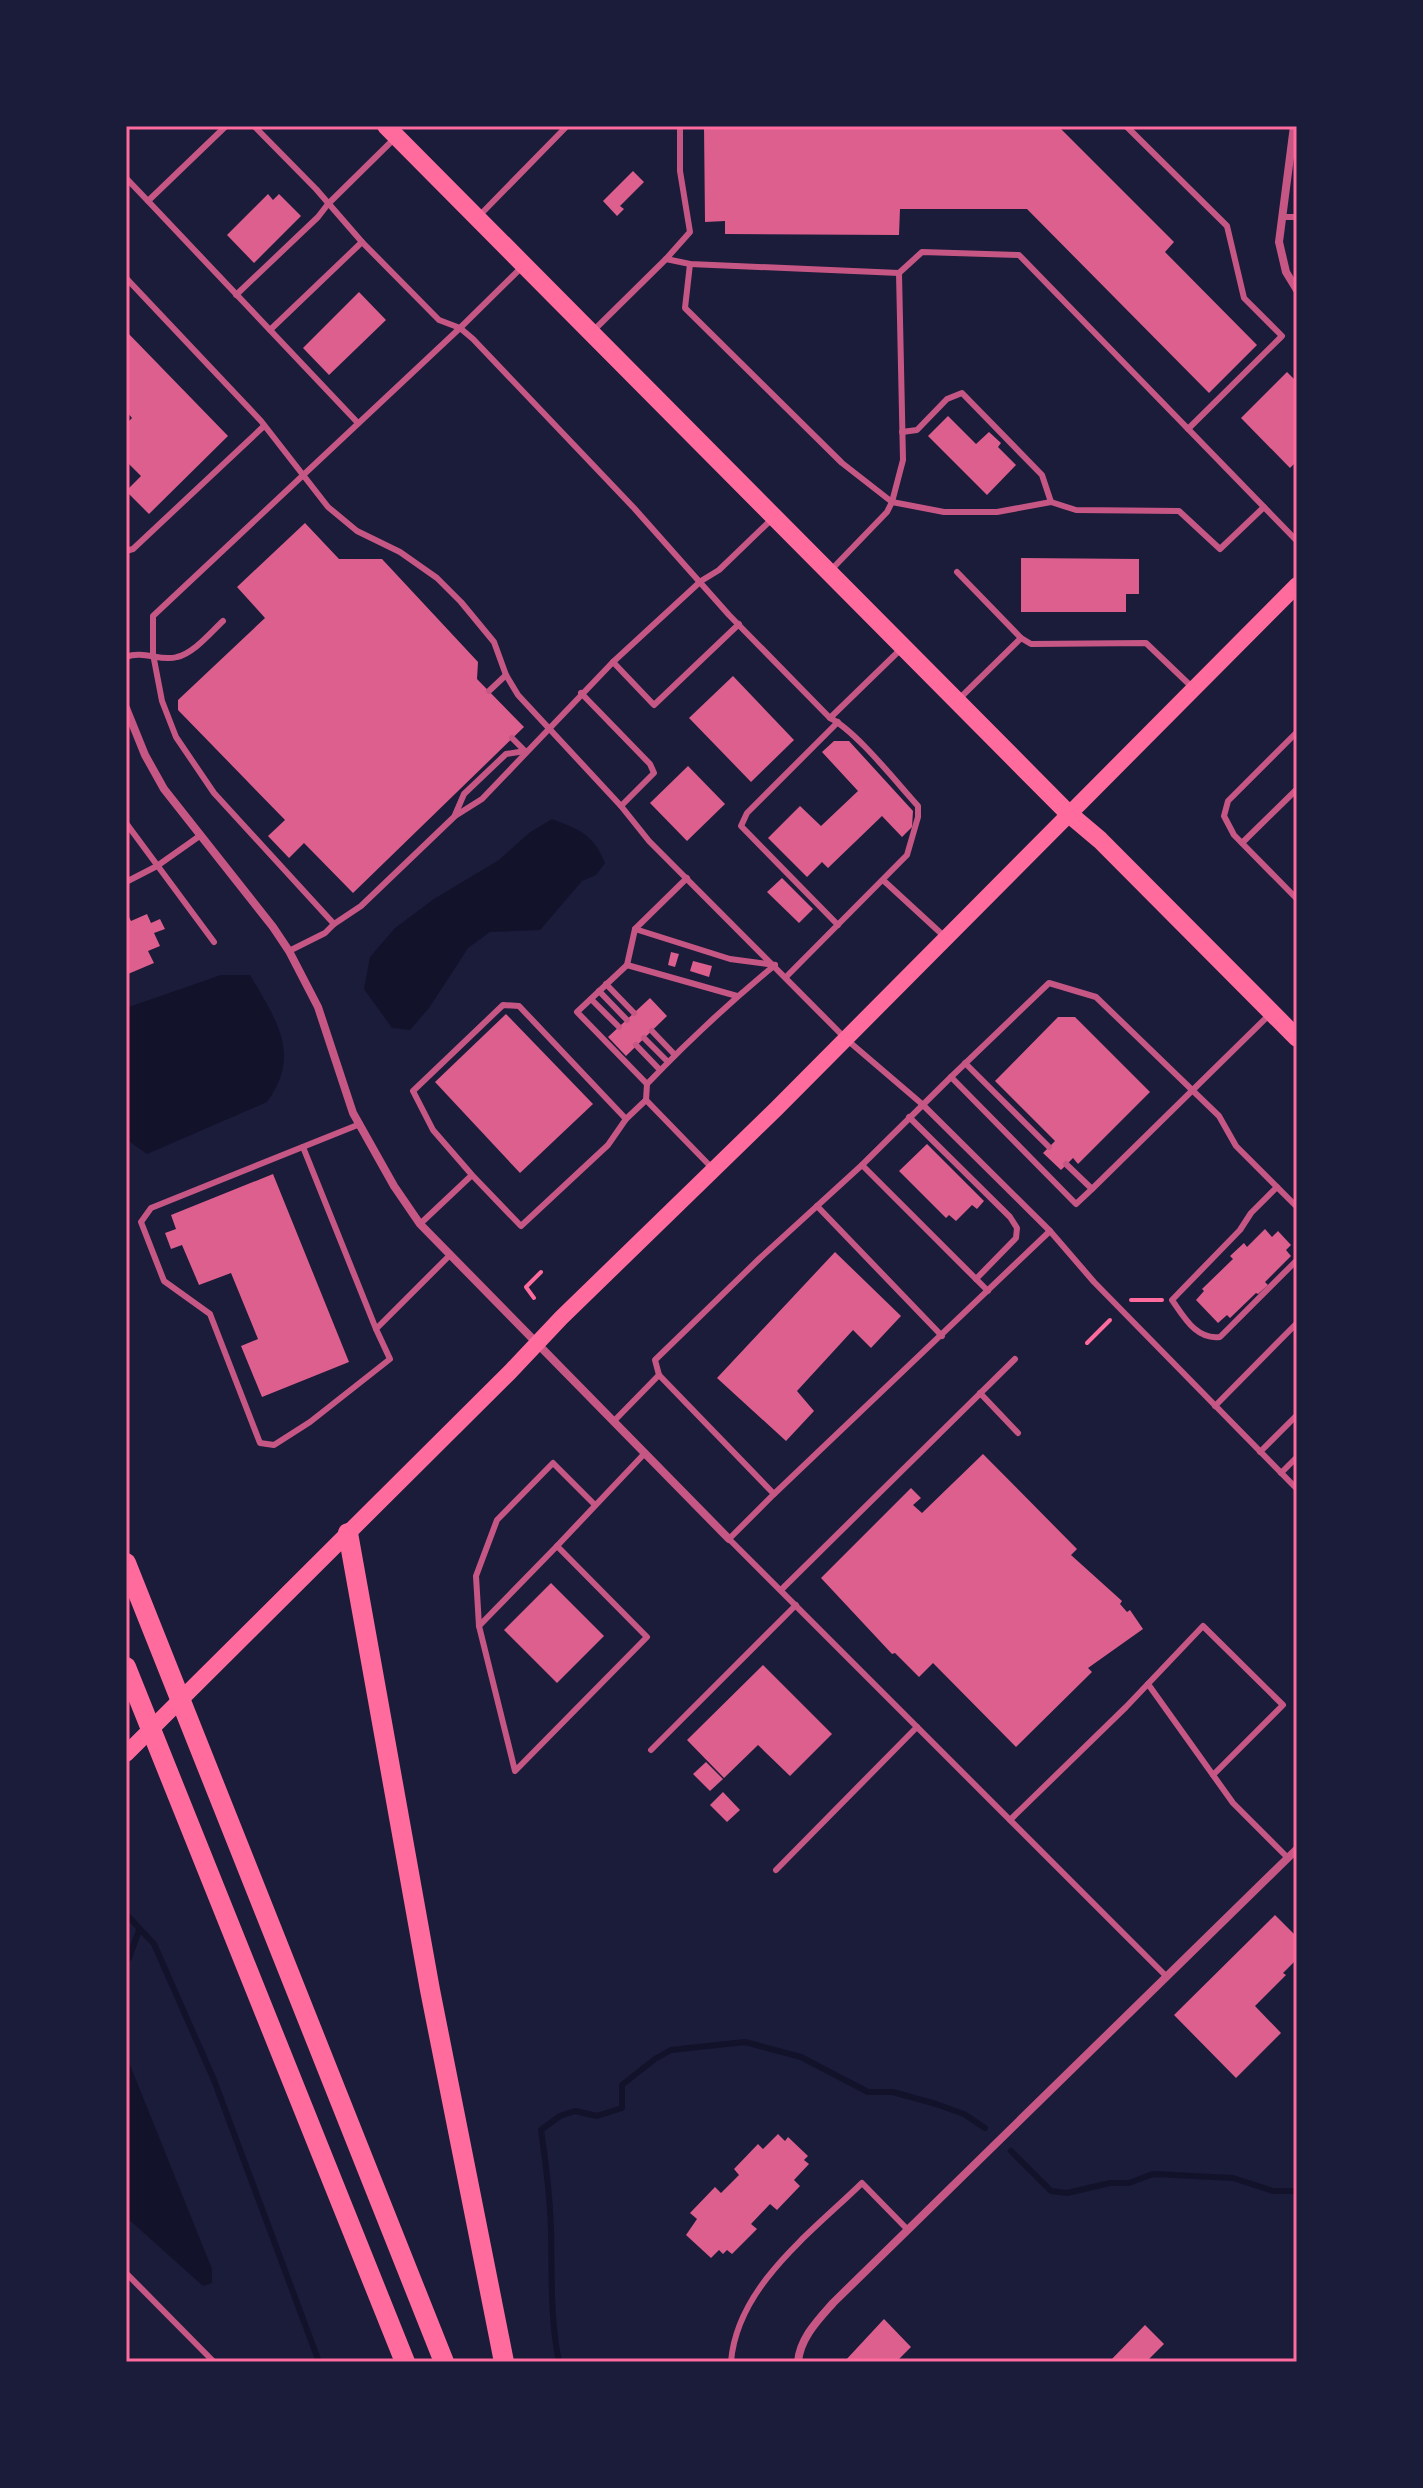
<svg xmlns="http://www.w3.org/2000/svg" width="1423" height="2488" font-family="Arial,sans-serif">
  <rect width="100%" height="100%" fill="#1b1b3a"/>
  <g fill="#12122b">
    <path d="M552,819C580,830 593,834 605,863L596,875L582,881L540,930L490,932L468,948L429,1008L410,1030L392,1028L364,989L370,957L395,928L434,899L499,860L529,833Z"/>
    <path d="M221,975H250C276,1020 302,1054 267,1102L147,1154L126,1139V1008Z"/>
    <polygon points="126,2055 212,2269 212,2283 203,2286 126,2217"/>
  </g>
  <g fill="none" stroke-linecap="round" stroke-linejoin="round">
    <g stroke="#12122b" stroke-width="6">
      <polyline points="126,1914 154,1944 214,2080 319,2362"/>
      <polyline points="129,1958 139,1930"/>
      <polyline points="1011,2151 1051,2191 1067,2193 1110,2183 1129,2183 1153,2174 1233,2178 1273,2191 1297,2191"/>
      <path d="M559,2362C550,2318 552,2275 551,2230C550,2197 546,2164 541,2130L560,2116L575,2111L597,2116L622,2108V2085L655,2059L671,2050L745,2042L801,2057L868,2092H893L936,2104L964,2114L985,2128"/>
    </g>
  </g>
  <g fill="#dd5f8e">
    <polygon points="704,126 1061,129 1174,242 1165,252 1257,345 1209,393 1027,209 900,209 899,235 725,234 725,221 705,222"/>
    <polygon points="633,171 644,182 620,206 624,209 617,216 603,201"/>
    <polygon points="268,194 273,200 279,194 301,216 254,263 227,235"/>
    <polygon points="359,292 386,320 329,375 303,348"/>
    <polygon points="126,331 228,436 149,514 126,491 141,476 126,461 126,424 132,418 126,411"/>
    <polygon points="1287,372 1297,382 1297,461 1290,468 1241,418"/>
    <polygon points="948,416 976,444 989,432 1001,443 998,447 1016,465 987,495 928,436"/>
    <polygon points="305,523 339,559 382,559 478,662 477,679 524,727 353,893 304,843 289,858 268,836 285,820 178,710 178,700 265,618 237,587"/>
    <polygon points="1021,558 1139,559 1139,594 1126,594 1126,612 1021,612"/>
    <polygon points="733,676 794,740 751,782 689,718"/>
    <polygon points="834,741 849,741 913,811 912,827 902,837 882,816 828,868 822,862 807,877 768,838 800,806 821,826 858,791 822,752"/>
    <polygon points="688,766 725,804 687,841 650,803"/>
    <polygon points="782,878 813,909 799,923 767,892"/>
    <polygon points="147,914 151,923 160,919 165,929 154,933 160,946 148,951 154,963 128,974 126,968 126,916 128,915 131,921"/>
    <polygon points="671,952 679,954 675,967 668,965"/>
    <polygon points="693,961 712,966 709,977 690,971"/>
    <polygon points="650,998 667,1016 626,1056 608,1037"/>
    <polygon points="506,1014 593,1104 520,1173 435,1082"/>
    <polygon points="1058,1017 1075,1017 1150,1092 1078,1164 1073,1158 1061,1170 1043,1153 1055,1141 995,1081"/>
    <polygon points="927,1144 984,1201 977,1209 972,1205 956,1221 949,1215 946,1218 899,1171"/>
    <polygon points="273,1174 349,1362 262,1397 241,1346 258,1339 231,1273 199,1285 182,1245 171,1249 165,1233 176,1229 171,1215"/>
    <polygon points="1265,1229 1272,1237 1278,1231 1291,1245 1286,1250 1291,1256 1265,1282 1268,1285 1258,1294 1256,1293 1230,1318 1227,1315 1218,1323 1196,1300 1204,1291 1202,1289 1233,1259 1230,1256 1244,1243 1247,1247"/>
    <polygon points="835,1252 901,1316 871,1348 853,1330 797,1391 814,1411 786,1441 717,1378"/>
    <polygon points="983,1454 1077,1549 1071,1555 1122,1601 1120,1604 1127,1612 1130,1610 1143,1629 1088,1668 1092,1672 1016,1747 933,1663 919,1677 895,1653 892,1654 821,1578 911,1488 921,1498 913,1505 922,1513"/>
    <polygon points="551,1583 604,1636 557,1683 504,1630"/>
    <polygon points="763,1665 832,1734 790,1776 758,1745 724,1778 687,1740"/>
    <polygon points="706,1762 723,1779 710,1791 693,1774"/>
    <polygon points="723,1792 740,1810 727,1822 710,1805"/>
    <polygon points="1275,1915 1297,1937 1297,1959 1283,1973 1286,1975 1255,2006 1281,2033 1236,2078 1174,2015"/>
    <polygon points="778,2134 785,2141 788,2137 808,2156 804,2160 809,2164 794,2180 800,2186 777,2210 770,2204 751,2224 757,2229 732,2254 727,2250 723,2254 719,2250 711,2258 686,2235 697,2219 690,2213 715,2187 721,2193 739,2175 734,2169 758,2144 763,2149"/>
    <polygon points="884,2319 911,2347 896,2362 844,2362"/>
    <polygon points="1145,2325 1164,2344 1146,2362 1109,2362"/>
  </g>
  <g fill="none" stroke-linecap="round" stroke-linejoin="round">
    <g stroke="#ff6b9d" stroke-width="4">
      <polyline points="534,1298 526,1287 541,1272"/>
      <polyline points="1131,1300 1162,1300"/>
      <polyline points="1087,1343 1110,1320"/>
    </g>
    <g stroke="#c65784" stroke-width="6">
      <path d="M254,126L316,189L362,242L439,320L460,328L473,339L634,508L729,615L830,718C856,731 897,783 918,806V817L907,855L787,976"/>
      <polyline points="1126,126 1227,226 1244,298 1282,336 1188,429"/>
      <polyline points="126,178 148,201 226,126"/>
      <polyline points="148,201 358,423"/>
      <polyline points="480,215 567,126"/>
      <polyline points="1283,217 1297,217"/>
      <polyline points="666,259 690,264 899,273 922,252 1019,255 1297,541"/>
      <polyline points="690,264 685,308 842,463 892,502 944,512 997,512 1051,502 1076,510 1179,511 1220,549 1264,507"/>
      <polyline points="126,278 261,421 328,507 357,531 400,552 437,578 461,602 494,642 506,675 518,695 621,806 649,841 846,1039 922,1104 1050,1231 1094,1282 1297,1489"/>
      <polyline points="236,295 318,217 328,204 396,137"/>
      <polyline points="270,330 362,242"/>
      <polyline points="594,330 666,259 690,232 680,171 680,126"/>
      <polyline points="902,432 917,430 947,399 962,393 1042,475 1051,502"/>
      <polyline points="126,551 133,549 264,426"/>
      <polyline points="832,569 887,512 892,502 903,460 899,273"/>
      <polyline points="957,572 1021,638 1031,644 1146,643 1193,688"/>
      <polyline points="739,624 654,705 613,662 701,581 719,570 772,519"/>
      <path d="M126,657C143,650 161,662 177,657C194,653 210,633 223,621"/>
      <polyline points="489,691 506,675"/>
      <polyline points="581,693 650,764 654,773 621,806"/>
      <polyline points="960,698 1021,638"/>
      <polyline points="830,718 901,649"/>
      <polyline points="1297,732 1228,801 1224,816 1234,835 1297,899"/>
      <polyline points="512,738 525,751"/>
      <polyline points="455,815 464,794 506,754 525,751"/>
      <polyline points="126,823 214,942"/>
      <polyline points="1242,843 1297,789"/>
      <polyline points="883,880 945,937"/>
      <polyline points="126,882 157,866 201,835"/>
      <polyline points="334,924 361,906 455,816 482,799 613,662"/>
      <polyline points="838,925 741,826 747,813 838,722"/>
      <polyline points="635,929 730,959 775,965"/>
      <polyline points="289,951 325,933 334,924 214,793 176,737 162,701 153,654 153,616 460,328 523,266"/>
      <polyline points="627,965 737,996"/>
      <polyline points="606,984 634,1013"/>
      <polyline points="599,991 627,1020"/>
      <polyline points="591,999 619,1027"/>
      <path d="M1269,1015C1210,1073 1151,1131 1092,1189L1076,1204L951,1077L1049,983L1096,997L1219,1116L1236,1146L1297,1207"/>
      <polyline points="652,1031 675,1055"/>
      <polyline points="644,1038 668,1062"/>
      <polyline points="636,1045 660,1070"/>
      <polyline points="965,1063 1049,1147"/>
      <polyline points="951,1077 862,1165 759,1259 655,1360 659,1375 774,1494 1050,1231"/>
      <polyline points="647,1084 577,1012 627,965 635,929 687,878"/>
      <path d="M646,1100L647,1084C687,1042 730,1002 775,965"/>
      <polyline points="909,1117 1010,1217 1017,1228 1016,1238 976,1279"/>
      <polyline points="626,1119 646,1100 713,1169"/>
      <polyline points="360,1124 151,1208 141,1222 164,1281 210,1314 260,1443 274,1445 310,1422 390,1359 376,1329 449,1256"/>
      <polyline points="303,1147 376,1329"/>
      <polyline points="1066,1164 1092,1189"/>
      <polyline points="862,1165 988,1291"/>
      <path d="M1277,1187L1251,1213L1240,1230L1172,1300C1184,1317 1196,1340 1220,1337L1297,1260"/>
      <polyline points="817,1206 942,1336"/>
      <polyline points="420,1224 472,1175 433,1130 413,1091 503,1005 519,1006 626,1119 608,1145 521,1226 472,1175"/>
      <polyline points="980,1393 1018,1433"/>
      <polyline points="1215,1406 1297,1323"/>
      <polyline points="614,1421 659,1375"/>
      <polyline points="1260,1452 1297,1415"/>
      <polyline points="1281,1473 1297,1457"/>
      <polyline points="774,1494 729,1539 1167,1977"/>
      <polyline points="595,1505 553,1463 497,1520 476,1576 479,1626 515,1771 647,1637 557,1546 645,1453"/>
      <polyline points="781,1590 1015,1359"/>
      <polyline points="479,1626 557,1546"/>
      <polyline points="1148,1684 1233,1803 1288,1858"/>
      <polyline points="651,1750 796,1605"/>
      <polyline points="1010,1820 1126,1707 1203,1626 1283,1705 1213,1775"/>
      <polyline points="776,1870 917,1727"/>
      <polyline points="126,2273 214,2362"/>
      <path d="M731,2362C737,2286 812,2232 862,2183L908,2230"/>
    </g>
    <g stroke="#c65784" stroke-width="8">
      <polyline points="1294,126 1279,242 1286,272 1297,290"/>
      <polyline points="126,708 145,755 164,789 273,927 289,951 318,1007 353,1113 394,1186 420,1224 729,1539"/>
      <path d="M798,2362C800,2338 818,2320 833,2303L1297,1849"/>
    </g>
    <polyline stroke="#ff6b9d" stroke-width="16" points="126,1754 510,1372 561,1318 777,1108 1297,585"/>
    <polyline stroke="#ff6b9d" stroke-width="18" points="386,126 1068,813 1100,840 1297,1038"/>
    <g stroke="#ff6b9d" stroke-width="20">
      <polyline points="348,1533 430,1990 504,2362"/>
      <polyline points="126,1563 444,2362"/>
      <polyline points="126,1667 405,2362"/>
    </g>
  </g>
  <rect width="1423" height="2488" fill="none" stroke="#1b1b3a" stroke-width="256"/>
  <rect x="128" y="128" width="1167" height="2232" fill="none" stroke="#ff6b9d" stroke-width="3"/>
</svg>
